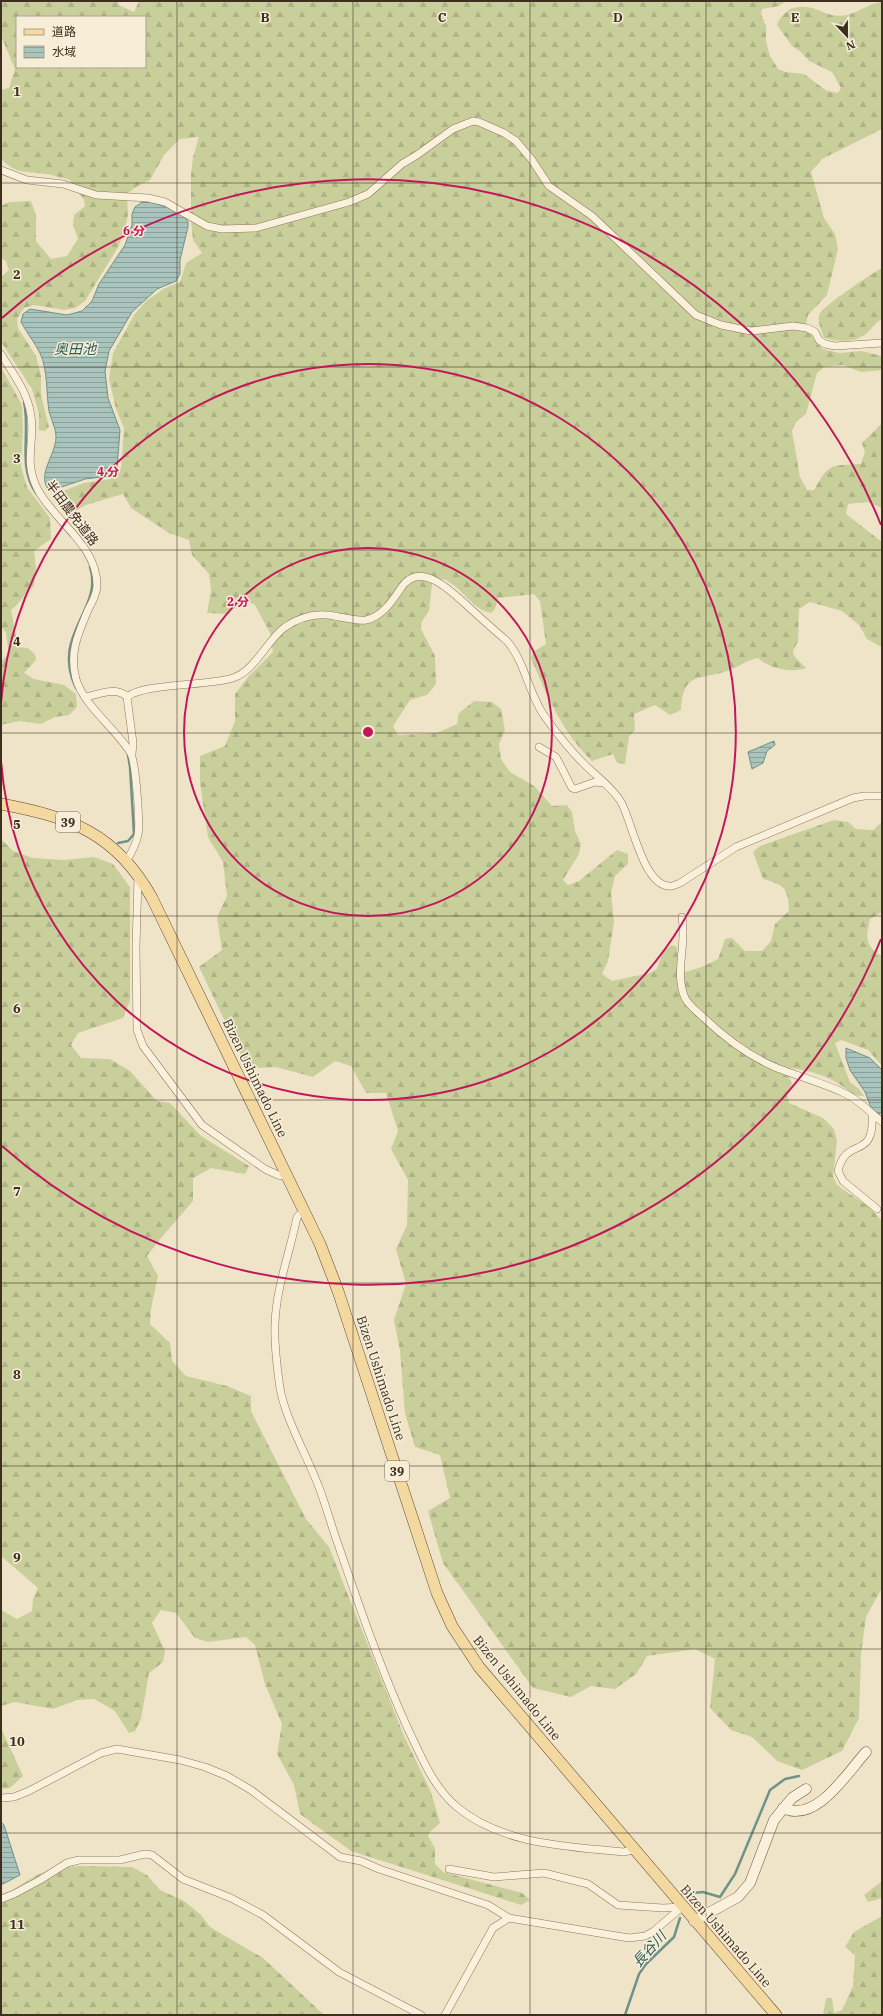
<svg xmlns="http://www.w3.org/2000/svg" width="883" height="2016" font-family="'IBM Plex Serif','Noto Sans JP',serif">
  <defs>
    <pattern id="forest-firs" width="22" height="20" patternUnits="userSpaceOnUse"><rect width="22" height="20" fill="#c9cf9b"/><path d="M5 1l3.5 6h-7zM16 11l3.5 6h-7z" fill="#aeb285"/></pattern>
    <pattern id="water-rules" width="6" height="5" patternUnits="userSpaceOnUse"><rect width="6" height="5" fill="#a9c4bc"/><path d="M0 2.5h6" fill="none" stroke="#8ba098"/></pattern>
  </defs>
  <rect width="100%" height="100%" fill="#f0e4c8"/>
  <g fill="url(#forest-firs)" fill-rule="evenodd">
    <path d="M1,1H118L119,5L134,12L139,1H786L779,6L762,9L761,14L766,26V41L770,56L778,69L786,72L804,74L827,91L838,93L841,88L832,72L809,61L801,52L792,46L777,25C780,17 784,14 790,9C817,0 823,20 847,15C860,12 869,3 882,2V129L822,159L811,172L824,218L835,234L838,249L827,295L808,315L806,324L814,340L823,349L839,353L861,351L882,356V370L861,372L843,365L824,367L817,373L806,414L796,422L792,431L800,477L807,490H814C830,462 830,466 861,464L865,452L862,443L882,423V508L867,502L848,504L846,514L882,542V647L867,639L859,625L842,611L810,602L799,609L798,641L793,651L794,656L806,668C792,673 769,669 758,658C747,660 740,666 730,670C702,681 683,669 681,710L670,715L655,705L634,714L635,730L629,736L625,764L617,763L613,754L592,761C562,732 547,696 531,658L533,652L546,644L540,601L534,594L498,598L495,609L491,613C471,609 463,588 444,579L432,584L429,611L421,623V629L435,656L436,684L427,695L410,700L393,726L398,735L437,733L457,724L459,713L474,701L492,702L501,709L505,730L499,744L501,759L510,772L534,786L552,806L567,805L572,812L575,831L581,844L579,854L563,880L568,885L579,881L617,850L628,854V864L615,876L611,893L614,922L608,961L602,974L612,981L650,973L657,969L663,951L672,945L677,947L678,968L685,972L702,967L718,959L725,939L732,938L745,951H762L771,941L775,924L789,911C788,889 786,885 763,879L753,852L760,846L834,820L848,822L856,829L873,830L882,822V912L870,919C866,937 864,946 882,956V1066L868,1050L841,1040L835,1043L850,1082L859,1089L864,1096C855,1097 849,1091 842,1086C827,1075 809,1071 791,1068L788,1076L792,1083L787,1095L789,1103L823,1118L834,1129L837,1141L833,1176L837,1185L870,1208L882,1221V1588L866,1617L861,1654L859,1718L842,1751L802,1770L777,1761L752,1737L731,1730L710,1708L715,1659L695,1649L647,1656L636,1674L615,1689L591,1686L571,1697L533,1688L443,1563L428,1511L450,1498L440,1455L415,1447L405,1413L400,1351L394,1320L406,1284L396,1249L407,1225L408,1180L391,1149L398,1131L386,1093H366L351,1066L335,1061L313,1077L276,1067L255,1068L242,1057L199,967L222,950L217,917L227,896L223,862L208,837L200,782V756L225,746L235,721V694L248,677L273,652L270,633L255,605L245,600L226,614L207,613L211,590L209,574L192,555L189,540L169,533L131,508L123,494L86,505L69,514L54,500L55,494L84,483L111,479L121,468L124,428L116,409L109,379L113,353L134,315L146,301L165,288L180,282L186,263L202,253L193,240L191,220V175L193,157L199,137L180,139L164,155L150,180L136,187L127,194L128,215L124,233L117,249L85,301L75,308L64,310L34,305L24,308L17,319L18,328L36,356L41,375V395L49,427L45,431L39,430V414L32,389L1,342V277L9,270L6,261L1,258V206L9,202L31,201L36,215V241L51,259L67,256L78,239L73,225L74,215L85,206L84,200L70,180C62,178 54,175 46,174C27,171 15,175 1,158V90L9,88L15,69L1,36ZM17,17H145V67H17Z"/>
    <path d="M882,268V319C874,323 870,332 863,336C851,343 836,341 824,338C822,330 816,321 820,313C825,305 872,273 882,268Z"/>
    <path d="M1,367L22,405L23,431L21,466L27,487L50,518L51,539L34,551L36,569L34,586C24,593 21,603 11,610L18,647L28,648L35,654L36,660L24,673L34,679L64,685L76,694L77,707L69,715L55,717L41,724L19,721L1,725V661L9,654L6,633L1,626Z"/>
    <polygon points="1,839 13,851 33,858 64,860 94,857 113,864 130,887 130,1001 123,1018 78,1033 71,1045 81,1058 110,1059 130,1071 157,1101 170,1103 201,1136 249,1166 245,1174 211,1168 193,1178 193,1201 161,1238 147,1256 158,1276 151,1309 150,1324 170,1343 172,1361 186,1376 227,1386 251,1396 251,1411 306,1519 329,1547 404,1736 431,1792 440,1823 430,1832 428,1836 435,1848 435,1864 443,1872 522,1893 530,1900 521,1905 351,1851 300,1814 294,1785 277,1754 282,1724 265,1684 255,1645 246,1637 208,1642 195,1638 176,1613 161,1610 152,1623 165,1651 163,1662 149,1673 141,1719 135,1731 129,1733 115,1711 94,1699 77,1700 53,1709 15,1702 1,1706 1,1610 17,1619 32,1611 33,1599 38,1588 1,1556"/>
    <polygon points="1,1728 23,1776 10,1788 1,1789"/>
    <polygon points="79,1866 132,1867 147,1875 160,1890 184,1901 201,1915 210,1927 263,1958 324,2015 1,2015 1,1897 35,1876 51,1869"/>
    <polygon points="882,1881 882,1898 868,1902 864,1895"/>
    <polygon points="882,1916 882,2015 823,2015 826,1998 832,1998 834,2013 842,2010 853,1986 855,1955 845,1947 854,1932"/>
  </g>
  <g fill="url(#water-rules)" stroke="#6f938a">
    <path d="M142,202H150L170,208L182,215L188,221V227L180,260V274L176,281L157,289L132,312L109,351L105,371L108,398L120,430L117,468L109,476L85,479L50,491C35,476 56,455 56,437C56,429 51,419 49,411C46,392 48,370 40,353C35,343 27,333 21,322L23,314L30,309L67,315L82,311L92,301L99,284L125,245L132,225V214L135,207Z"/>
    <polygon points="774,741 775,745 767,751 763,763 752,769 748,752"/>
    <polygon points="846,1048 870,1058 882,1070 882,1112 879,1114 872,1110 865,1092 850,1070 846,1058"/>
    <polygon points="1,1822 4,1825 20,1875 1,1885"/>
  </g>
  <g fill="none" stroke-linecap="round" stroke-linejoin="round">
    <g stroke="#6f938a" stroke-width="2.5">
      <path d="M24,402C31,433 17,466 36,493"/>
      <polyline points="47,508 71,536"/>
      <path d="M76,688C50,635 104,609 90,567"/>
      <polyline points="118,843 128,841 134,834 130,767 128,755"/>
      <polyline points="682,1894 703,1892 720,1897 735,1874 770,1790 785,1779 799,1776"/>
      <polyline points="625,2015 639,1974 646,1964 674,1937 680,1918"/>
    </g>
    <defs>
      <g id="street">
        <polyline points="1,170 27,180 63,184 96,195 148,198 165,202 207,226 222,229 256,228 349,202 368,194 402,164 417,155 453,129 473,121 479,122 504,133 516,141 532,160 549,186 592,216 696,315 721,325 751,331 793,326 807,328 815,332 819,340 825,344 835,346 882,343"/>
        <path d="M1,354C13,374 28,392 31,416C35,443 23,462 38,490C55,522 97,545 97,585C97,593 92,603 88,610C78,634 69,653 76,679C84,706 115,728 130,752C136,760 140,823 138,835C136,844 132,852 127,860"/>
        <path d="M86,697C99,694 117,686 127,697"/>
        <polyline points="539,747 556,757 572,788 575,789 595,782 604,783"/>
        <path d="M132,754L133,743L127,697C144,683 209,686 233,678C256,670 267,640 285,627C301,616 320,612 339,617C348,618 357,621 366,620C382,617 393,600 401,588C421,557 456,596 473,611C484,621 495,631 507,641C525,662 528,691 543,714C555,731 569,749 583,763C596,776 612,787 621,802C632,821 643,885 669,886C673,887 677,884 680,883L736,847L853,798L864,796H882"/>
        <polyline points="138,878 136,947 137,1030 143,1046 202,1125 265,1169 278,1175 288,1177"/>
        <path d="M682,917C687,944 674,973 685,998C689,1006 698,1012 704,1018C725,1038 751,1057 777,1068C800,1077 824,1083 846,1094C860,1101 870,1112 882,1122"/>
        <path d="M872,1114C875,1162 846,1135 838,1171L843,1181L877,1209"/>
        <path d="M304,1210L297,1217C290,1252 276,1288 275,1324C274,1344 277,1367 280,1388C285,1419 309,1459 320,1490C327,1509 332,1528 339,1547C360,1608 381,1670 408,1729C421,1756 433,1787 457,1807C503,1845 567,1846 623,1852L634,1850"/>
        <polyline points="1,1798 14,1797 29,1791 101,1753 117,1749 180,1760 205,1767 227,1776 251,1790 340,1857 361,1861 379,1869 488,1905 509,1918 629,1938 645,1936 654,1931 682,1907"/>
        <polyline points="449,1869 494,1877 544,1873 588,1884 618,1905 663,1908 682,1907"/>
        <polyline points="1,1899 14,1894 40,1880 67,1863 79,1860 120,1860 145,1854 152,1855 183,1879 231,1898 263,1915 339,1972 421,2015"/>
        <polyline points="445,2015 493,1928 509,1918"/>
      </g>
      <g id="secondary">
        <path d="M783,1808C816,1824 847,1773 866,1752"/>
        <polyline points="694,1921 738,1897 750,1883 774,1820 792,1798 806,1789"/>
      </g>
      <path id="primary" d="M1,804C70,817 116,833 152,898L320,1244L338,1291L437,1593L452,1626L479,1667L776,2015"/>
    </defs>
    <use href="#street" stroke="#8d765c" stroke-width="8"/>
    <use href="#secondary" stroke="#6f573f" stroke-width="11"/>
    <use href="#primary" stroke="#5b4430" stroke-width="12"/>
    <use href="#street" stroke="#faf1dc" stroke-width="7"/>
    <use href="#secondary" stroke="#faf1dc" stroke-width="10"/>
    <use href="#primary" stroke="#f3d9a0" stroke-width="11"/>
  </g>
  <path fill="none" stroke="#3d2e20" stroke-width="1" stroke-opacity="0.55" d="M177,1V2015M353,1V2015M530,1V2015M706,1V2015M1,183H882M1,367H882M1,550H882M1,733H882M1,916H882M1,1100H882M1,1283H882M1,1466H882M1,1649H882M1,1833H882"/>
  <g fill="none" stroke="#c2185b" stroke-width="2">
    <circle cx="368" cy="732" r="184"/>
    <path d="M1 703A368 368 0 1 1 1 761"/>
    <path d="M881 939A553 553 0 0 1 2 1146M2 318A553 553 0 0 1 881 525"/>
  </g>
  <g text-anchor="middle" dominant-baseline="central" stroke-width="3" stroke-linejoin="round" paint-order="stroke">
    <g fill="#f7eed8" stroke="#756857" stroke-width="1">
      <rect x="56" y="812" width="24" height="20" rx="3"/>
      <rect x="385" y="1461" width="24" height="20" rx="3"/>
    </g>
    <g font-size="12" font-weight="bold" fill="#3d2e20">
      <text x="68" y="822">39</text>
      <text x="397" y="1471">39</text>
    </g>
    <g font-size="13" fill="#3d2e20" stroke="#f7eed8">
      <text transform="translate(72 513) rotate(53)">半田農免道路</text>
      <text transform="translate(255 1078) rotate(64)">Bizen Ushimado Line</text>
      <text transform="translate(381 1378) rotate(72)">Bizen Ushimado Line</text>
      <text transform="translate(517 1688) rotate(51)">Bizen Ushimado Line</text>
      <text transform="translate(726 1936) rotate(49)">Bizen Ushimado Line</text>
    </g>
    <g font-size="14" font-style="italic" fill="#2f5d5a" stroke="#f7eed8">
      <text x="75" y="349">奥田池</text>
      <text transform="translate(649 1949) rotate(-48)">長谷川</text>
    </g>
  </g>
  <g font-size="13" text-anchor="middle" font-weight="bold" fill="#3d2e20" stroke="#f7eed8" stroke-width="3" stroke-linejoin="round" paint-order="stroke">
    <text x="265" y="22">B</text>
    <text x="442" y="22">C</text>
    <text x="618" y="22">D</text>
    <text x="795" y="22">E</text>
    <text x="17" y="96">1</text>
    <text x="17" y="279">2</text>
    <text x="17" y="463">3</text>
    <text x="17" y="646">4</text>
    <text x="17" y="829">5</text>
    <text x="17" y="1013">6</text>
    <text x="17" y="1196">7</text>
    <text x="17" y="1379">8</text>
    <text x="17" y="1562">9</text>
    <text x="17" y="1746">10</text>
    <text x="17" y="1929">11</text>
  </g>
  <circle cx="368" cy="732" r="6" fill="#c2185b" stroke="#f7eed8" stroke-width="2"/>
  <g font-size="12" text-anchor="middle" font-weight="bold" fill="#c2185b" stroke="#f7eed8" stroke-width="3" stroke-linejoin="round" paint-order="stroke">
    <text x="134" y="235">6 分</text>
    <text x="108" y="476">4 分</text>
    <text x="238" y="606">2 分</text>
  </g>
  <rect width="883" height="2016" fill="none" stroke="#3d2e20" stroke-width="4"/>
  <rect x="16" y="16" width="130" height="52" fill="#f7eed8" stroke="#ada18e"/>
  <rect x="24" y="29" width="20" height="6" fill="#f3d9a0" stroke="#ada18e"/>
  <text x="52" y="36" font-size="12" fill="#3d2e20">道路</text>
  <rect x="24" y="46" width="20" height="12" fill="url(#water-rules)" stroke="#ada18e"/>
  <text x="52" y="56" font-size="12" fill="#3d2e20">水域</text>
  <g transform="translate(847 36) rotate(158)" stroke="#f7eed8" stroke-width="3" paint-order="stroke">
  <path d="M0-3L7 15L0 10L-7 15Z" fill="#3d2e20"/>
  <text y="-6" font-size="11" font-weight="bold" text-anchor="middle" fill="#3d2e20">N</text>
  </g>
</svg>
